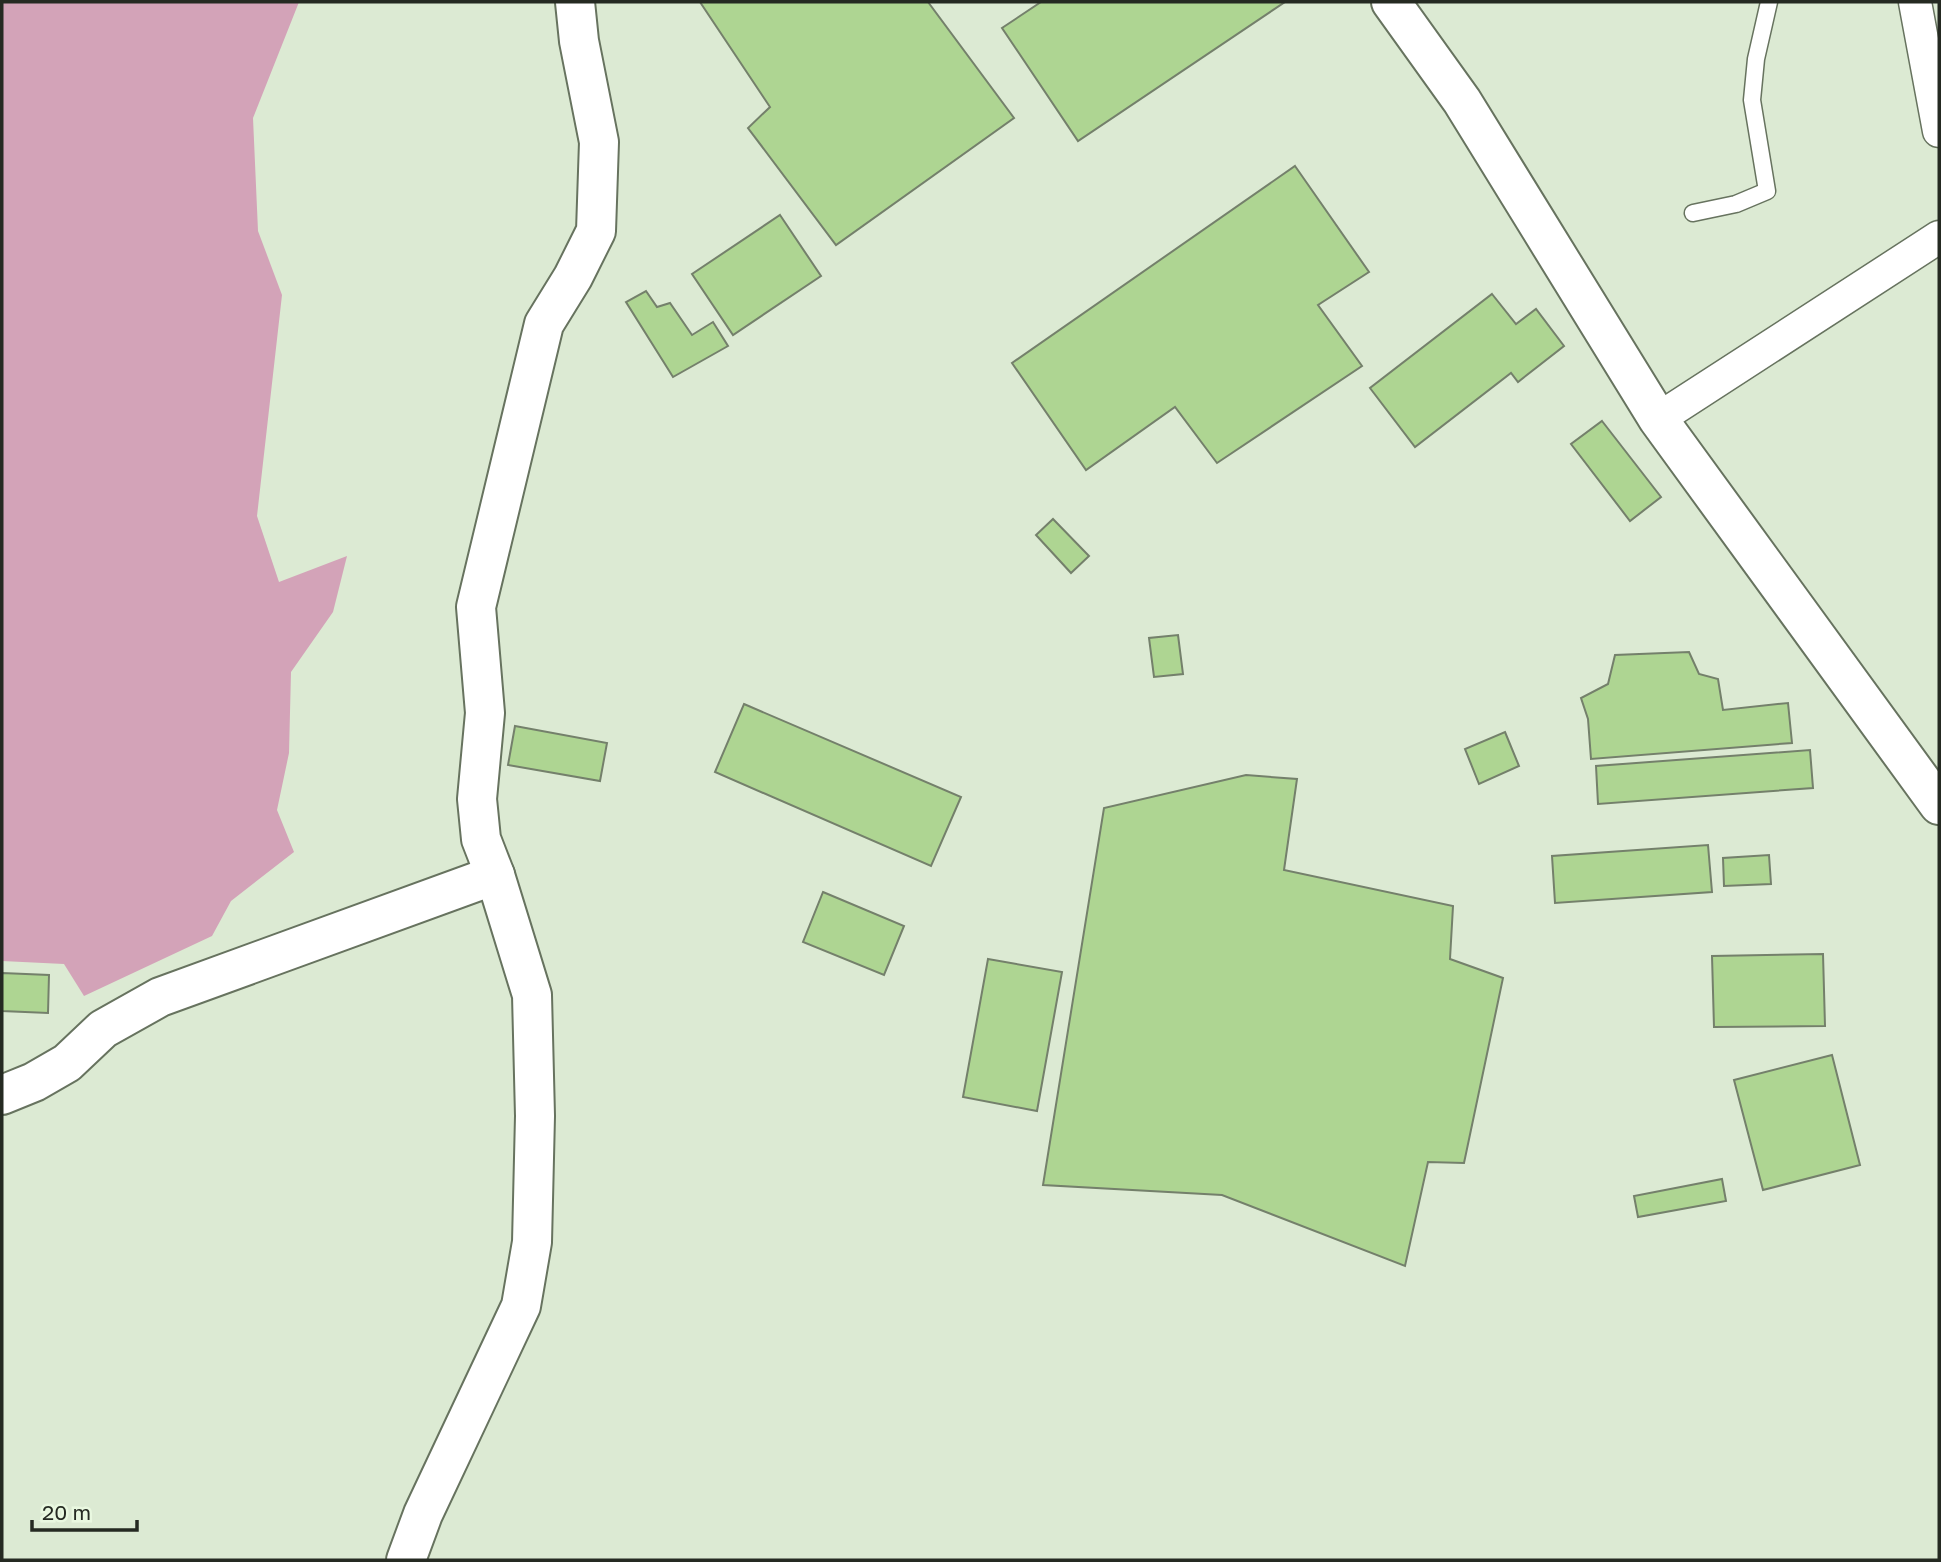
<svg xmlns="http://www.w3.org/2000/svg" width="1941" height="1562" font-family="'Golos Text',sans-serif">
  <rect width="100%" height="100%" fill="#dcead3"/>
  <polygon fill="#d3a3b8" points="2,2 299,2 253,118 258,231 282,295 257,516 279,582 347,556 333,612 291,672 289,753 277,810 294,852 231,901 212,936 84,996 64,964 2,961"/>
  <g fill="#aed592" stroke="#74806b" stroke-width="2">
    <polygon points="700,2 928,2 1014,118 836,245 748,128 770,107"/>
    <polygon points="1041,2 1285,2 1078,141 1002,28"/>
    <polygon points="1295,166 1369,272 1318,305 1362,366 1217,463 1175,407 1086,470 1012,363"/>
    <polygon points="780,215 821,276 733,335 692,274"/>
    <polygon points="646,291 657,307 670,303 692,335 713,322 728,346 673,377 626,302"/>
    <polygon points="1492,294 1516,324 1536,309 1564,346 1518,382 1511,373 1415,447 1370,388"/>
    <polygon points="1602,421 1661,497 1630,521 1571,444"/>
    <polygon points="1053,519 1089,556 1071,573 1036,535"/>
    <polygon points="1178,635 1183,674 1154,677 1149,638"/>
    <polygon points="1689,652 1699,674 1718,679 1723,710 1788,703 1792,743 1591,759 1588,719 1581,698 1608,684 1615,655"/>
    <polygon points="744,704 961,797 931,866 715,772"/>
    <polygon points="515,726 607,743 600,781 508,765"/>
    <polygon points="1505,732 1519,766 1479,784 1465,749"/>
    <polygon points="1810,750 1813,788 1598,804 1596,766"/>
    <polygon points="1246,775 1297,779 1284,870 1453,906 1450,959 1503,978 1464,1163 1428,1162 1405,1266 1222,1195 1043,1185 1104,808"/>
    <polygon points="1708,845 1712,892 1555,903 1552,856"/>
    <polygon points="1769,855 1771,884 1724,886 1723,858"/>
    <polygon points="823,892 904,926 884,975 803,942"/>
    <polygon points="1823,954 1825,1026 1714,1027 1712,956"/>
    <polygon points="988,959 1062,972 1037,1111 963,1097"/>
    <polygon points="2,973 49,975 48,1013 2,1011"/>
    <polygon points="1832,1055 1860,1165 1763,1190 1734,1080"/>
    <polygon points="1722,1179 1726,1201 1638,1217 1634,1196"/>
  </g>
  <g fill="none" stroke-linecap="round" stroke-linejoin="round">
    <defs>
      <polyline id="lane" points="1693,213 1736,204 1767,191 1752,100 1756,59 1769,2"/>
      <g id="street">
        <polyline points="1915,2 1939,131"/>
        <polyline points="1658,419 1939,237"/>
      </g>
      <g id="secondary">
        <polyline points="1391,2 1462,101 1658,419 1939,805"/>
        <polyline points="2,1095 34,1082 67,1063 103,1029 160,997 495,875"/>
        <polyline points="406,1560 423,1514 521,1306 532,1242 535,1116 532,995 495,875 481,839 477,799 485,713 476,607 544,324 573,277 596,231 599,142 579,41 575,2"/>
      </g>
    </defs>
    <use href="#lane" stroke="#67735f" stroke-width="19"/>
    <use href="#street" stroke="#67735f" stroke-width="35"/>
    <use href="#secondary" stroke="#67735f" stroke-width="42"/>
    <use href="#lane" stroke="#fff" stroke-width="16"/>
    <use href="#street" stroke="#fff" stroke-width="32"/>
    <use href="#secondary" stroke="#fff" stroke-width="38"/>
  </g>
  <rect width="1941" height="1562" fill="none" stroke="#252a22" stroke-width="7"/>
  <path d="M32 1520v10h105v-10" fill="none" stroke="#252a22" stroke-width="3.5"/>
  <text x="42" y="1520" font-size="21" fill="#252a22" stroke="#e9f8e0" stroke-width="5" paint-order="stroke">20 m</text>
</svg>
